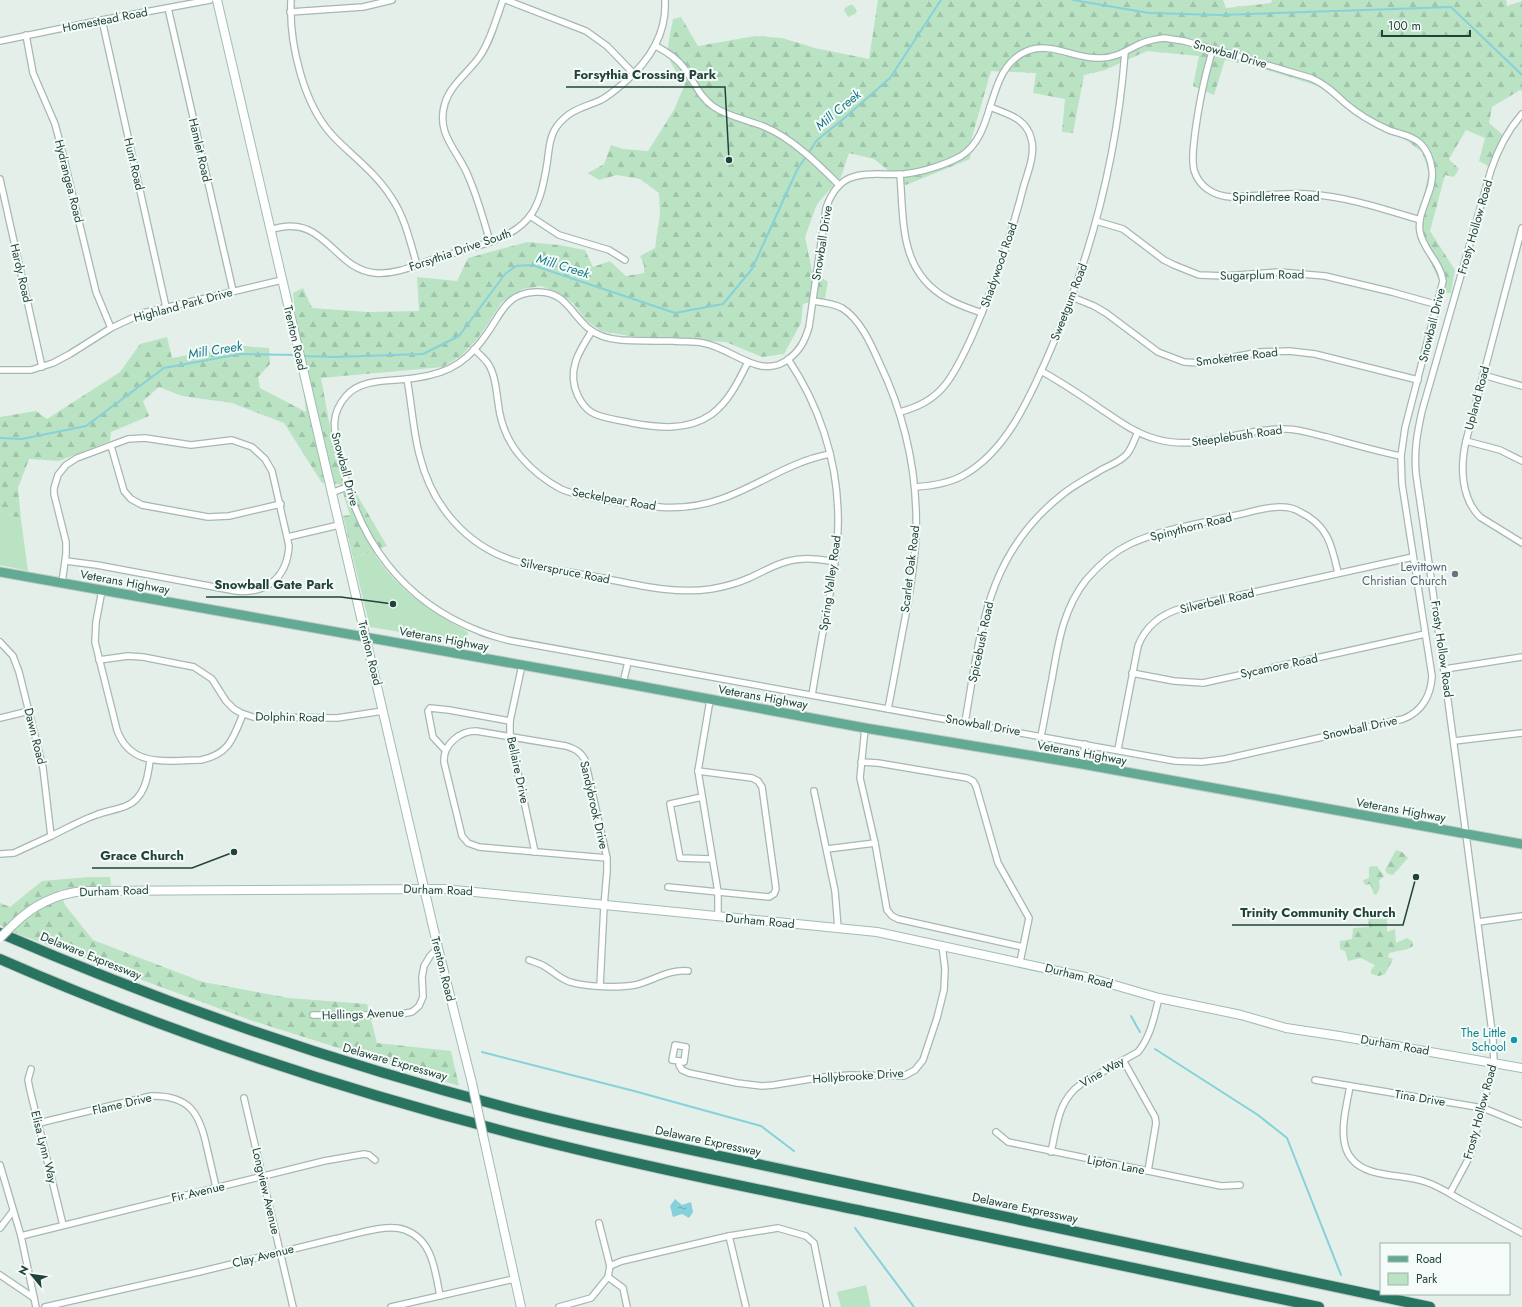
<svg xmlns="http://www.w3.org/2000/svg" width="1522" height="1307" font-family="Jost,sans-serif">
  <defs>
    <pattern id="forest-firs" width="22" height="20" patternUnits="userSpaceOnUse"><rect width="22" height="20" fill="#bae3c4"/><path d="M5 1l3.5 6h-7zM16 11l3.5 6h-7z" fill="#a0c4a9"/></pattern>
    <pattern id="water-ripples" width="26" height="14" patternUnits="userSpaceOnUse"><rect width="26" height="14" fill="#86d1da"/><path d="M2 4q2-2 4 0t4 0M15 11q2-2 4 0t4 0" fill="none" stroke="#6dabb2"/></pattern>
  </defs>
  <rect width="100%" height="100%" fill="#e4efea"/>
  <g fill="#bae3c4">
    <polygon points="850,5 853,5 857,11 855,14 848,17 844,10 845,8"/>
    <polygon points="0,510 21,520 28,571 0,565"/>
    <path d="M373,551C394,588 432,613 468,632L466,643L370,627L353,558Z"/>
    <polygon points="866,1285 871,1307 841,1307 837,1292"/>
  </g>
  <g fill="url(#forest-firs)">
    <path d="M878,0H1223L1226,8L1271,3L1272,0H1506L1507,6L1522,1V91L1520,90L1492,107L1489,123L1503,135L1490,167L1479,161L1485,138L1466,130L1449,159L1459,169L1454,177L1445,175L1430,231L1455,270L1451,293H1445L1416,231L1429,172L1422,152L1409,142L1318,86L1254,66L1225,60L1214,95L1193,86L1199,56L1147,51L1105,70L1084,75L1073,133L1062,132L1065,99L1033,93L1036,73L991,71L972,137L970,159L906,185L874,159L849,153L841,177L817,204L805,237L812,271L828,282L825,298L803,304L801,323L784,354L762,357L726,342L629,336L601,331L587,321L573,303L557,292L541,286L523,289L502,302L478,338L461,356L443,367L321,378L336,459L387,546L353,558L343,516L350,515L340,484L322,483L284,423L232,403L182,396L159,387L143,401L149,416L111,432L110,441L59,461L29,459L18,488L21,520L0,510V417L36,411L47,419L120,372L140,344L167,337L172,358L239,346L269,348L270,364L258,377L260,388L306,412L293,293L303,288L312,308L367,312L419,311L417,277L457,281L468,258L527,242L559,245L585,250L593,267L610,261L626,276L644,273V265L640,256L655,248L660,213L659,193L640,179L617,175L599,180L588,173L604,164L611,145L623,149L648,151L674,110L685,84C663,56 667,52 673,19L681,17L698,46L755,36L782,38L815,48L869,59Z"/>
    <polygon points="1396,850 1402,852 1408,858 1393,875 1388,874 1385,870"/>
    <polygon points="1377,866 1384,876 1379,881 1380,888 1376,895 1374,894 1370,884 1365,885 1363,880 1369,878 1369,867"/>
    <polygon points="89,877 110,877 111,885 59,890 65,905 93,940 203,982 289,998 367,1004 377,1043 451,1051 459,1086 253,1021 18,934 0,925 0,903 10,907 42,881"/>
    <polygon points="1370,911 1377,915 1378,919 1387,919 1387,932 1395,929 1396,943 1407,938 1412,941 1413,946 1408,949 1389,953 1388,957 1393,959 1385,974 1379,976 1371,974 1371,970 1375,965 1361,958 1348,961 1345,951 1340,949 1340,941 1352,939 1353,928 1369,927 1368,918"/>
  </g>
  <polygon fill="url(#water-ripples)" points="675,1199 682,1205 691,1202 693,1212 689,1218 682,1214 673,1217 670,1206"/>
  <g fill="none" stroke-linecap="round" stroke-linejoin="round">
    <g stroke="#86d1da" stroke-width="2">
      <polyline points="1073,0 1149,13 1220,15 1451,7 1522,75"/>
      <polyline points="303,356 334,357 423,354 459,336 505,274 516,266 532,265 675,313 723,304 752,269 797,170 817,140 842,120 890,78 941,0"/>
      <polyline points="0,438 22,439 86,426 164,368 240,354 297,355"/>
      <polyline points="1131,1016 1140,1032"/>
      <polyline points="1155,1049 1258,1115 1287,1138 1341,1275"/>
      <polyline points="482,1052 634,1091 761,1126 794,1151"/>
      <polyline points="855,1228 914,1307"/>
    </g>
    <defs>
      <g id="street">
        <path d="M291,0C289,43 303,104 333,136C352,156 376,173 391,197C405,217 410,242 417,265"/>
        <polyline points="506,0 586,31 607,46 634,74"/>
        <polyline points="168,8 233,291"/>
        <polyline points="290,12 363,7 392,0"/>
        <polyline points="102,20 166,307"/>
        <polyline points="26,35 33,73 55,124 59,139 96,292 111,328"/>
        <path d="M1164,38L1184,41L1213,49L1311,78C1325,84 1334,93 1345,103C1358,114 1373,123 1389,130C1399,134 1411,135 1420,143C1427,150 1431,160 1432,170C1435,191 1416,212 1420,232C1423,250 1440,261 1443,281L1405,428L1401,456L1402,484L1432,676C1431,695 1422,712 1403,719L1225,759L1202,762L1175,761L507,640C498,637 488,635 479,631C402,601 358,540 341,461C336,436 327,418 346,396C363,377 393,382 415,378C430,376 446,372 459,363C471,355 480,344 488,332C502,312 507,293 536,292C565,291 569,311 588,328C597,336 609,339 621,340C638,341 656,341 673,341C683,342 693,341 703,343C733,348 761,382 790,358C801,349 805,340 809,327L826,208C841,165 869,176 904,174C922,172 945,165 961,156C998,133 984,69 1027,51C1052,41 1076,60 1101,58C1116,58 1127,50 1140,44C1148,40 1156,39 1164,38Z"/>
        <polyline points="0,41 102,20 210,0"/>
        <path d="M656,46C667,52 677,58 684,68C694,81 700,98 714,107C729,117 748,120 765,127C792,138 819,165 839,185"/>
        <path d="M1213,49C1204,77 1199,104 1195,133C1194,145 1191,158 1194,170C1199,187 1214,196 1231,197C1256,196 1282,193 1307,194C1345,196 1384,209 1420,220"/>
        <path d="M900,174C904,223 899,272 948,299C958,305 971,309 982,313"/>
        <polyline points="0,179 42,367"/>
        <polyline points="530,216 559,235 609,250 625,260"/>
        <polyline points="1096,221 1123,229 1164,260 1174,265 1199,275 1224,276 1279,272 1325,276 1392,292 1438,305"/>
        <path d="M1522,228L1466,441C1460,467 1461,498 1480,517L1522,543"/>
        <path d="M270,230C325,211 332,269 375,273C395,275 416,265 434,259C453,253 472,248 490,242C533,227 540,206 547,164C549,151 549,137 557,126C570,109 583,108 601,100C610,95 618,88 625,82C650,60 667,34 665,0"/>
        <path d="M490,242C484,221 478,199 469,178C459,151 435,135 445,103C451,84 469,72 480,56C491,40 496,19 503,0"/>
        <polyline points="1072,297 1094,306 1106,313 1158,352 1184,362 1201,363 1260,352 1289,351 1315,354 1418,380"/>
        <path d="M813,301C822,302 833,303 842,308C860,319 871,344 879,362C905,416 918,476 916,535C915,564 910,592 905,619C899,649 894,679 888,709"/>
        <path d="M592,331C579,351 566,371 578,396C581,402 585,408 591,412C602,419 620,420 632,423C659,428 688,431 712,414C729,401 738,382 748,362"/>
        <path d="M474,349C480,355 487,360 490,367C496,378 496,390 498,402C500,422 508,442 521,457C532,470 546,481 561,489C576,496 592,497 608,500C648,507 682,513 721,499C759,486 788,462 830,454"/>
        <path d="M788,359C819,405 837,459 838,514C839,545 833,575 828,605C822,635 817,665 812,695"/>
        <polyline points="0,370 31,370 53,363 70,354 111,328 143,313 282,280"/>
        <path d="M1041,371C1061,382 1079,394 1098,407C1116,419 1134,433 1156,439C1200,452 1241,428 1285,429C1300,429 1313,434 1327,437C1352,444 1376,451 1401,456"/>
        <polyline points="1483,375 1522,386"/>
        <path d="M407,379C412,405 413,432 420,457C432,505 466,546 515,561C540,569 566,571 592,576C630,583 672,595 711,589C723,587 738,583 749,578C767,570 782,560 802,559C813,558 824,560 835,562"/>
        <path d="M900,412C918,407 933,400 945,385C957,370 965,351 973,334C994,286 1011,236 1024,185C1028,172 1036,152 1031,138C1026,118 1007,114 990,107"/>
        <polyline points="1466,441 1500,450 1522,461"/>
        <polyline points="111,446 124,491 131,499 142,505 208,517 229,516 281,504"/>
        <path d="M915,487C931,486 947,484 962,476C1005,453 1028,401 1047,358C1090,261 1117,158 1125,52"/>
        <polyline points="331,493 347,487"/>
        <polyline points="288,537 339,525"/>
        <path d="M62,583L66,554V542L54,494V488L58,475L66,465L77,458L128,439L145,438L191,445L232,440L252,447L265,459L272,471L289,546C287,578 266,594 236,591L97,565L66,561"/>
        <path d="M102,590L96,622L95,642L117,730C131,769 168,760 201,760C229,754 233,739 243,714"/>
        <polyline points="0,642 13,656 19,672 43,768 51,836 14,853 0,854"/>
        <polyline points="99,660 128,656 143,657 194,667 212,679 226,701 234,709 241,713 253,717 337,718 383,711"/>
        <polyline points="522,665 510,721 510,736 535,852"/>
        <polyline points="1445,669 1522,657"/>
        <polyline points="1132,673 1174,681 1203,683 1425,634"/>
        <polyline points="623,683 628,662"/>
        <polyline points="710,700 698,771 718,892 718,917"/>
        <polyline points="0,718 29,711"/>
        <path d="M965,722C981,632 985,555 1063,494C1074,485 1088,478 1101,470C1110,465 1120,462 1127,454C1132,448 1134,440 1138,432"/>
        <polyline points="865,728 860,778 875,843 887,910 892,916 898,919 1023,947"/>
        <path d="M1041,736C1045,717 1048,698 1052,679C1058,644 1063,609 1086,580C1098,566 1113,552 1130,544C1162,529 1198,524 1232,516C1248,513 1264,507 1280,507C1287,507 1294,508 1300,512C1328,525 1332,546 1338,573"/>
        <polyline points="1454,741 1522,733"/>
        <path d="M1118,749L1138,646C1146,625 1161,614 1182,608L1413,557"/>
        <polyline points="445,750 433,737 428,711 430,708 449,710 510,721"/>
        <polyline points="861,762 878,763 967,778 973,781 976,786 998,863 1029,918 1020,962"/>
        <polyline points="1082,764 1085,744"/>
        <polyline points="814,791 835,891 838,928"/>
        <polyline points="702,797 670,804 680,858 712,859"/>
        <path d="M51,836C66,829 81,820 96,815C106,811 116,810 126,806C144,799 148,778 150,760"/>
        <polyline points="827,849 875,843"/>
        <polyline points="668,887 769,897 774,894 776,889 762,787 758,781 752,778 698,771"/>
        <polyline points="1478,922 1522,916"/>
        <path d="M529,960C534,962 539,963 544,966C553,971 560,979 570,982C585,987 619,988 635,985C653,981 668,969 688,971"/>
        <path d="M600,986L604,906L607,871V858L585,760C580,751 575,749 566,746L476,731C459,731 443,745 444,762L462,836L468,843L479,847L607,858"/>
        <polyline points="313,1015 396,1015 412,1012 419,1006 423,997 422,977 424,966 430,956 438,948"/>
        <polyline points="1123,1060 1155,1117 1156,1123 1148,1171"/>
        <polyline points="680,1061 672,1060 675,1045 686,1047 684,1062 680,1061 679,1065 682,1070 689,1073 737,1083 762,1086 774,1085 823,1077 850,1075 904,1076 915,1070 923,1060 937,1018 944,990 945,969 942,945"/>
        <polyline points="31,1069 28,1080 30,1090 63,1225"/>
        <polyline points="1315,1080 1483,1108 1522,1124"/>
        <path d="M1350,1086C1344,1120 1330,1163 1378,1173C1394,1177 1410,1176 1426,1182C1438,1186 1449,1193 1461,1200C1481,1211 1502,1222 1522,1233"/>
        <polyline points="244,1098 293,1307"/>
        <path d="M39,1123L151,1096C190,1095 200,1114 207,1148C210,1161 213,1174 216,1187"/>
        <polyline points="996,1132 1008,1142 1221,1186 1240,1185"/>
        <path d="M1051,1152C1057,1126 1058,1100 1081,1084L1138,1052C1151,1036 1154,1017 1159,998"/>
        <polyline points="0,1165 21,1236 36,1307"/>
        <path d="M1450,1193L1470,1156L1474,1141L1494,1063L1493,1039C1468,851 1444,662 1416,474C1414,450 1417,434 1422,411L1491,170C1498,149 1507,131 1522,114"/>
        <polyline points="0,1228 13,1211"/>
        <polyline points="21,1236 324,1161 364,1154 369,1155 375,1160"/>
        <polyline points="729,1236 746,1307"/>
        <polyline points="610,1266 622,1261 729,1236 778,1228 806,1236 814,1243 827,1307"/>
        <polyline points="0,1275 34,1298"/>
        <polyline points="608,1277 623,1288 627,1307"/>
        <path d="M45,1307C96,1295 147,1284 199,1272C244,1261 289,1250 334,1239C354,1235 386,1223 405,1230C433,1240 435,1271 440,1296"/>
        <polyline points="391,1307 514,1279"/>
        <polyline points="559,1307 591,1298 608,1277 610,1266 599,1223"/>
      </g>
      <g id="secondary">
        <polyline points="217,0 438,948 472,1083"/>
        <path d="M13,925C33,905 55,894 83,891L444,889L877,932L1090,978L1159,998L1241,1015L1286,1028L1339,1036L1522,1068"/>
        <polyline points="483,1135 521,1307"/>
      </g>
      <polyline id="primary" points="0,572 623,683 865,728 1082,764 1522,844"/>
      <g id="highway">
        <path d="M0,933C171,1007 348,1067 528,1113C619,1136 712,1154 804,1174C1012,1220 1221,1263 1430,1307"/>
        <path d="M0,959C164,1031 334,1087 507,1132C631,1164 757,1189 882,1215C1028,1246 1174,1276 1319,1307"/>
      </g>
    </defs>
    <use href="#street" stroke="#a5b8b1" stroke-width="8"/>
    <use href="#secondary" stroke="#a1bcb2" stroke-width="10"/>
    <use href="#primary" stroke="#c1cbc8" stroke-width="11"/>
    <use href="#highway" stroke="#c1cbc8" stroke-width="12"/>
    <use href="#street" stroke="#fff" stroke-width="5.5"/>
    <use href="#secondary" stroke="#fff" stroke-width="8"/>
    <use href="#primary" stroke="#63aa95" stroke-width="9"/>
    <use href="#highway" stroke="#287461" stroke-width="10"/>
    <defs>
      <g id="secondary-bridge">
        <polyline points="0,938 13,925"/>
        <polyline points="472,1083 483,1135"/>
      </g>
    </defs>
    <use href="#secondary-bridge" stroke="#a1bcb2" stroke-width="10" stroke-linecap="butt"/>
    <use href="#secondary-bridge" stroke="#fff" stroke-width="8"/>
  </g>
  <circle fill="#6b7280" stroke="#f5fbf8" stroke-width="1.5" cx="1455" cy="574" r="4"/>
  <circle fill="#0f9aa8" stroke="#f5fbf8" stroke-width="1.5" cx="1514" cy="1040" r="4"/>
  <g text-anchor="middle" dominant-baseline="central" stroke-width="4" stroke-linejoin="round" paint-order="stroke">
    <g font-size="12" fill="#204439" stroke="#f5fbf8">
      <text transform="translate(105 20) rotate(-11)">Homestead Road</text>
      <text transform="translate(1230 54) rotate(16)">Snowball Drive</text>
      <text transform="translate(200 150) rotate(77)">Hamlet Road</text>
      <text transform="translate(134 164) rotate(77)">Hunt Road</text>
      <text transform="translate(69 181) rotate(76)">Hydrangea Road</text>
      <text x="1276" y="197">Spindletree Road</text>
      <text transform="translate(1475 227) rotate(-74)">Frosty Hollow Road</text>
      <text transform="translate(822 243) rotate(-81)">Snowball Drive</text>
      <text transform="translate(460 250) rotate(-19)">Forsythia Drive South</text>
      <text transform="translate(999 265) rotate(-71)">Shadywood Road</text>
      <text transform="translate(21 273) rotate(77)">Hardy Road</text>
      <text transform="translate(1262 275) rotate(-1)">Sugarplum Road</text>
      <text transform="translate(1069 302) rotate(-69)">Sweetgum Road</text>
      <text transform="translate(183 305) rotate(-15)">Highland Park Drive</text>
      <text transform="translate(1432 325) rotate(-76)">Snowball Drive</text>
      <text transform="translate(295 338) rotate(77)">Trenton Road</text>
      <text transform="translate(1237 357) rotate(-7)">Smoketree Road</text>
      <text transform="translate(1477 398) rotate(-75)">Upland Road</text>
      <text transform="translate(1237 436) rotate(-8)">Steeplebush Road</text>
      <text transform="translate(345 469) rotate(75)">Snowball Drive</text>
      <text transform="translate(614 499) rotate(10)">Seckelpear Road</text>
      <text transform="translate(1191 527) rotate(-14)">Spinythorn Road</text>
      <text transform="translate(910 569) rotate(-83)">Scarlet Oak Road</text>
      <text transform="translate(565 571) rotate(11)">Silverspruce Road</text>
      <text transform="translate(125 582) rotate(10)">Veterans Highway</text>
      <text transform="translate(830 583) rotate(-82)">Spring Valley Road</text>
      <text transform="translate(1217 601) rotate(-13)">Silverbell Road</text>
      <text transform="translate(444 639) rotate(10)">Veterans Highway</text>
      <text transform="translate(981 642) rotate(-78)">Spicebush Road</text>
      <text transform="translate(1442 649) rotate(82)">Frosty Hollow Road</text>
      <text transform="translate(370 653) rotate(76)">Trenton Road</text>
      <text transform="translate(1279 666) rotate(-12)">Sycamore Road</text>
      <text transform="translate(763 697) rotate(10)">Veterans Highway</text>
      <text transform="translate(290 717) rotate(1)">Dolphin Road</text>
      <text transform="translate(983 725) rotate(10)">Snowball Drive</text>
      <text transform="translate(1360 728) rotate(-12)">Snowball Drive</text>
      <text transform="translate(35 736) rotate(76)">Dawn Road</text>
      <text transform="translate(1082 753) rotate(10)">Veterans Highway</text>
      <text transform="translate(518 770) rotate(78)">Bellaire Drive</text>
      <text transform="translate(594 805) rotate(77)">Sandybrook Drive</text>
      <text transform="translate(1401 810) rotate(10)">Veterans Highway</text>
      <text transform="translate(438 890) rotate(2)">Durham Road</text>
      <text transform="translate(114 891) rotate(-2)">Durham Road</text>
      <text transform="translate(760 921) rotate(5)">Durham Road</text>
      <text transform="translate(91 956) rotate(22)">Delaware Expressway</text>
      <text transform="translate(443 969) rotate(76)">Trenton Road</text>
      <text transform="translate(1079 976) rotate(14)">Durham Road</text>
      <text transform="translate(363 1014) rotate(-2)">Hellings Avenue</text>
      <text transform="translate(1395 1045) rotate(10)">Durham Road</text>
      <text transform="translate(395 1062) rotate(16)">Delaware Expressway</text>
      <text transform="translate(1102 1072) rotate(-30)">Vine Way</text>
      <text transform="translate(858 1076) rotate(-4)">Hollybrooke Drive</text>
      <text transform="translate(1420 1098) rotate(9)">Tina Drive</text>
      <text transform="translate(122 1104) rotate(-13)">Flame Drive</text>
      <text transform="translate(1480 1112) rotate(-75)">Frosty Hollow Road</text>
      <text transform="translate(708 1141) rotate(12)">Delaware Expressway</text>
      <text transform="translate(44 1147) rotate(76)">Elisa Lynn Way</text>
      <text transform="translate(1116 1165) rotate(11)">Lipton Lane</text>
      <text transform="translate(266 1191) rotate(77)">Longview Avenue</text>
      <text transform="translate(198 1192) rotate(-13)">Fir Avenue</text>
      <text transform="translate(1025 1208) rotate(12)">Delaware Expressway</text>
      <text transform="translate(263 1256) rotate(-14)">Clay Avenue</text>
    </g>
    <g font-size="12" fill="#5b616d" stroke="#f5fbf8" text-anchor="end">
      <text x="1447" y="567">Levittown<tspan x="1447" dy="14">Christian Church</tspan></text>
    </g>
    <g font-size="12" fill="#0d838f" stroke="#f5fbf8" text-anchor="end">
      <text x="1506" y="1033">The Little<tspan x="1506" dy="14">School</tspan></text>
    </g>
    <g font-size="13" font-style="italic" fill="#127988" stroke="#f5fbf8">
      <text transform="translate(838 110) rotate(-40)">Mill Creek</text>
      <text transform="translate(563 266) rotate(17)">Mill Creek</text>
      <text transform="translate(215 350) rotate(-9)">Mill Creek</text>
    </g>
  </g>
  <path fill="none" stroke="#204439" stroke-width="1.5" d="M729 160L725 87H566M393 604L341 597H206M234 852L192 868H92M1416 877L1403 925H1232"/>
  <g fill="#204439" stroke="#f5fbf8" stroke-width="1.5">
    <circle cx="729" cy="160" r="4"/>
    <circle cx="393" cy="604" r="4"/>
    <circle cx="234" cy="852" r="4"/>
    <circle cx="1416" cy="877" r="4"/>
  </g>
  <g font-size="13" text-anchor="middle" font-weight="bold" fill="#204439" stroke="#f5fbf8" stroke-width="4" stroke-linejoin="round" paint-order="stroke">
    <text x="645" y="79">Forsythia Crossing Park</text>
    <text x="274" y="589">Snowball Gate Park</text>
    <text x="142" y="860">Grace Church</text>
    <text x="1318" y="917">Trinity Community Church</text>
  </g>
  <rect x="1380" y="1243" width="130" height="52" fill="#f5fbf8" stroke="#a0b2ac"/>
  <rect x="1388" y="1256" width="20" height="6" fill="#63aa95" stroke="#a0b2ac"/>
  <text x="1416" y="1263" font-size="12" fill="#204439">Road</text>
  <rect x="1388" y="1273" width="20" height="12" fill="#bae3c4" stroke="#a0b2ac"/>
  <text x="1416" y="1283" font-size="12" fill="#204439">Park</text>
  <g transform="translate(32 1275) rotate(299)" stroke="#f5fbf8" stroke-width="3" paint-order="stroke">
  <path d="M0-3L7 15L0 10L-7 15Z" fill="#204439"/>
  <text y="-6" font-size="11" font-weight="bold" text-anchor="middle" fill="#204439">N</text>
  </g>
  <path d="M1382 30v6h88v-6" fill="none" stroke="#204439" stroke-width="2"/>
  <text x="1388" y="30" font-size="12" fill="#204439" stroke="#f5fbf8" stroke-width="3" paint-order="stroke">100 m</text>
</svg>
